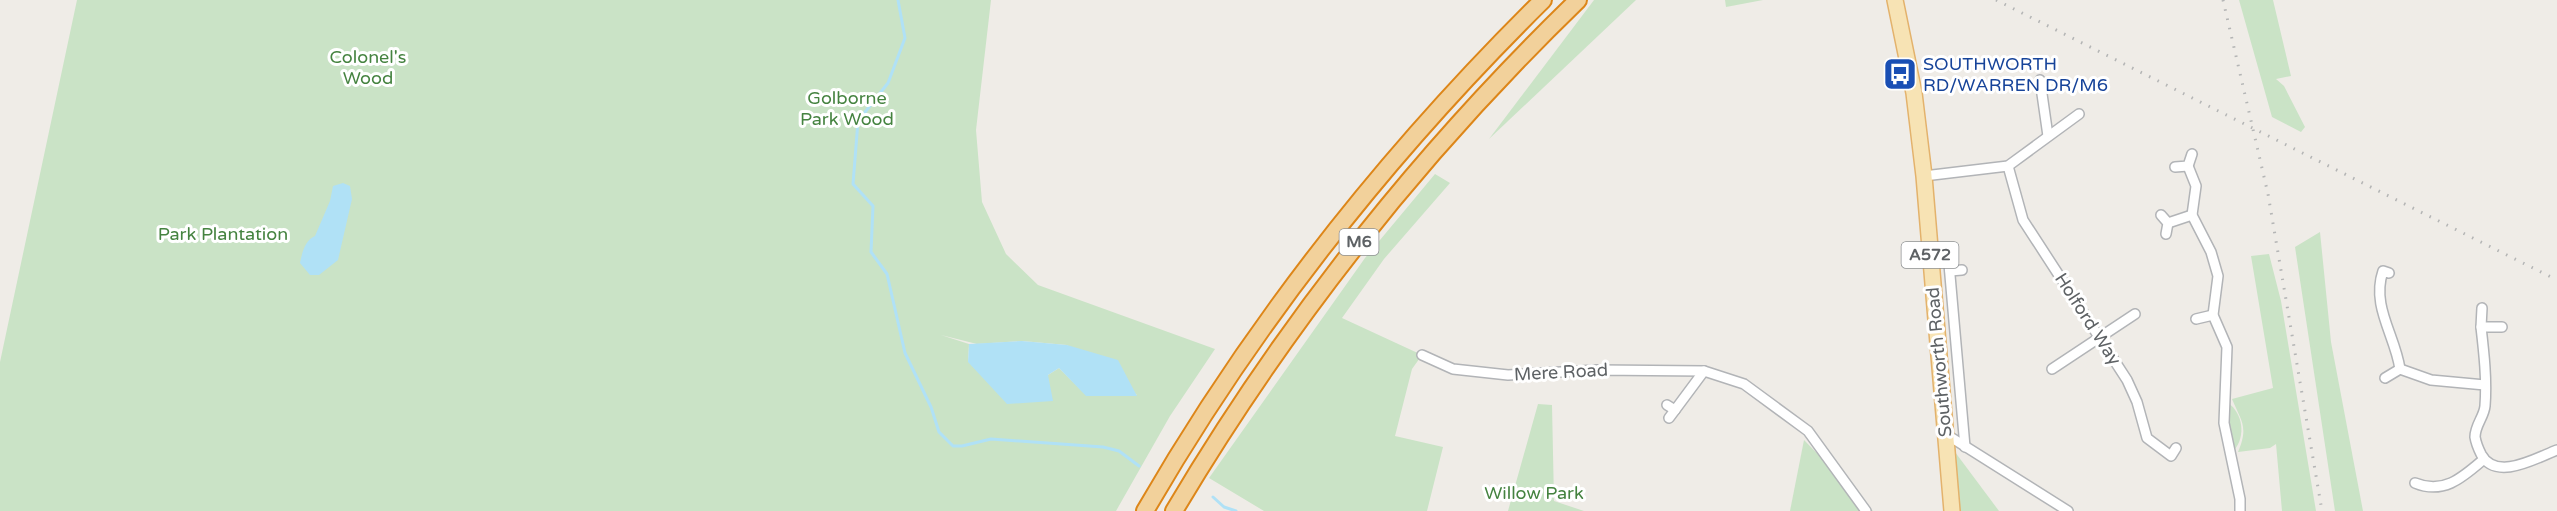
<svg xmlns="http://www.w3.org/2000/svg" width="2557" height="511" font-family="'Varela Round',sans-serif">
  <rect width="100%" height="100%" fill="#efece7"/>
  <g fill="#cae3c6" fill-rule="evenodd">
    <path d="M77,0H991L976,130L982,202L1006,254L1038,285L1215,349L1170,416L1116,511H0V362ZM941,335L977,344L1022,341L1067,345L1137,395L1087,396L1059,368L1048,375L968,362L969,344Z"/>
    <polygon points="1594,0 1636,0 1489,139"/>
    <polygon points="1725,0 1763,0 1726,7"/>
    <polygon points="2239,0 2273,0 2291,76 2276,79 2284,86 2305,127 2301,132 2272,117"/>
    <polygon points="1435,174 1450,183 1384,259 1342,318 1422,355 1412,369 1395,436 1443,447 1427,511 1264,511 1209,478 1365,258"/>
    <polygon points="2320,232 2331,342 2363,511 2335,511 2295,247"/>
    <path d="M2269,254L2281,301L2316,511H2282L2276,444L2270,448L2238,452C2249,426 2241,421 2232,399L2273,388L2251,256Z"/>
    <path d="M2228,403C2243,413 2246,437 2234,450L2229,425Z"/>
    <polygon points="1538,404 1552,405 1554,501 1584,511 1508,511"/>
    <polygon points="1804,440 1873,511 1790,511"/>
    <polygon points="1952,448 1999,511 1958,511"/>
  </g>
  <g fill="#b0e1f6">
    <path d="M343,183L350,186L352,199L338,260L319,275H310L300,263C302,253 305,240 315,236L330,201L333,186Z"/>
    <polygon points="1022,341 1067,345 1118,360 1137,396 1086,396 1059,368 1048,375 1053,401 1007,404 968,362 969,344"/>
  </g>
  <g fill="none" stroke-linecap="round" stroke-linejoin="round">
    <g stroke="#b0e1f6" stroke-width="3">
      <polyline points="898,0 905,38 888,83 858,121 853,184 873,206 871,252 887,274 905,353 931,407 939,432 953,446 962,446 991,439 1103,447 1119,451 1139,466"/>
      <polyline points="1213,497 1224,507 1236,511"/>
    </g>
    <defs>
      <g id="street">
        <polyline points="2040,80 2048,136"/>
        <polyline points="2008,166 2023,220 2127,380 2137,402 2147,438 2171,456 2176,448"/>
        <polyline points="2188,166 2196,186 2192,215 2211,252 2218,276 2213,315 2227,347 2224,423 2240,499 2240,511"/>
        <polyline points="2175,167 2188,166 2192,154"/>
        <polyline points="1924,176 2008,166 2079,114"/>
        <polyline points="2161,215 2168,223 2166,234"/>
        <polyline points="2168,223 2192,215"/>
        <polyline points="1949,264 1965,447"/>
        <polyline points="1950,271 1962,270"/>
        <path d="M2389,273L2383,271C2371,306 2395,335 2400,369"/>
        <polyline points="2482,308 2481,327 2502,327"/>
        <polyline points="2196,319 2213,315"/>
        <path d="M2481,327C2484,353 2487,380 2485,406C2484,417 2475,425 2475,437C2476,443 2478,448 2481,454C2496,482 2536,458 2557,450"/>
        <polyline points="1422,355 1453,369 1508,375 1597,370 1704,371 1744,384 1808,431 1866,511"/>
        <polyline points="2052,369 2135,314"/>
        <polyline points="2385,378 2400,369 2431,380 2485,385"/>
        <polyline points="1667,405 1675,410 1669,418"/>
        <polyline points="1675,410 1704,371"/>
        <polyline points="1944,433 2068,511"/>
        <path d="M2415,483C2444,495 2463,477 2484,459"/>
      </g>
      <polyline id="primary" points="1895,0 1914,93 1924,176 1952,511"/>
      <g id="highway">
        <path d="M1145,511C1253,324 1390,151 1543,0"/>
        <path d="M1174,511C1285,324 1421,152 1578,0"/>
      </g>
    </defs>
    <use href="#street" stroke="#b2b4b7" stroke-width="12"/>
    <use href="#primary" stroke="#e3b26c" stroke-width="18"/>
    <use href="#highway" stroke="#dd8619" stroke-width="20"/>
    <use href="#street" stroke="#fff" stroke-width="9"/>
    <use href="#primary" stroke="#f7e3b4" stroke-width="15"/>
    <use href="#highway" stroke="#f2d19b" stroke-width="16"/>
    <g stroke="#b4b5b5" stroke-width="3" stroke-dasharray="1.5 8" stroke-linecap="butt">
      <polyline points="1996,0 2557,280"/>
      <polyline points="2223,0 2268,194 2322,511"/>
    </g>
  </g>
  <defs>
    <symbol id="bus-square" viewBox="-11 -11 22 22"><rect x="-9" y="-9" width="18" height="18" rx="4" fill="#1a4fb4" stroke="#fff"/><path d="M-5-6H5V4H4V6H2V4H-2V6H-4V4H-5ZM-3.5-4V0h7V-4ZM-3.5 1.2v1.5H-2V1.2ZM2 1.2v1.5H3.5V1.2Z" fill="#fff"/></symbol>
  </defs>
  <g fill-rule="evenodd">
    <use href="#bus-square" x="1881" y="55" width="38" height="38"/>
  </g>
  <g text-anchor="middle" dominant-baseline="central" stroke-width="6" stroke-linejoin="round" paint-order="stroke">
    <g fill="#fff" stroke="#8e9193" stroke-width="1.5">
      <rect x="1339.5" y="229" width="39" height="26" rx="4.5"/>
      <rect x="1901.5" y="242" width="57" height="26" rx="4.5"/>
    </g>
    <g font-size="16" font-weight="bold" fill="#5e6265">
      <text x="1359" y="242">M6</text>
      <text x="1930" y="255">A572</text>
    </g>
    <g font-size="18" fill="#458340" stroke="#fff">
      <text x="368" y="57">Colonel's<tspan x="368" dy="21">Wood</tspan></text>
      <text x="847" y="98">Golborne<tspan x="847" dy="21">Park Wood</tspan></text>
      <text x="223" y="234">Park Plantation</text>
      <text x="1534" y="493">Willow Park</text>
    </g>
    <g font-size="18" fill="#164399" stroke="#fff" text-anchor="start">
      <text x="1923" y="64">SOUTHWORTH<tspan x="1923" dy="21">RD/WARREN DR/M6</tspan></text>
    </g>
    <g font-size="18" fill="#5e6265" stroke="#fff">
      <text transform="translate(2088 319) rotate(57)">Holford Way</text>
      <text transform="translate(1939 362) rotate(-95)">Southworth Road</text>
      <text transform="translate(1561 372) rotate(-3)">Mere Road</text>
    </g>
  </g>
</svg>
